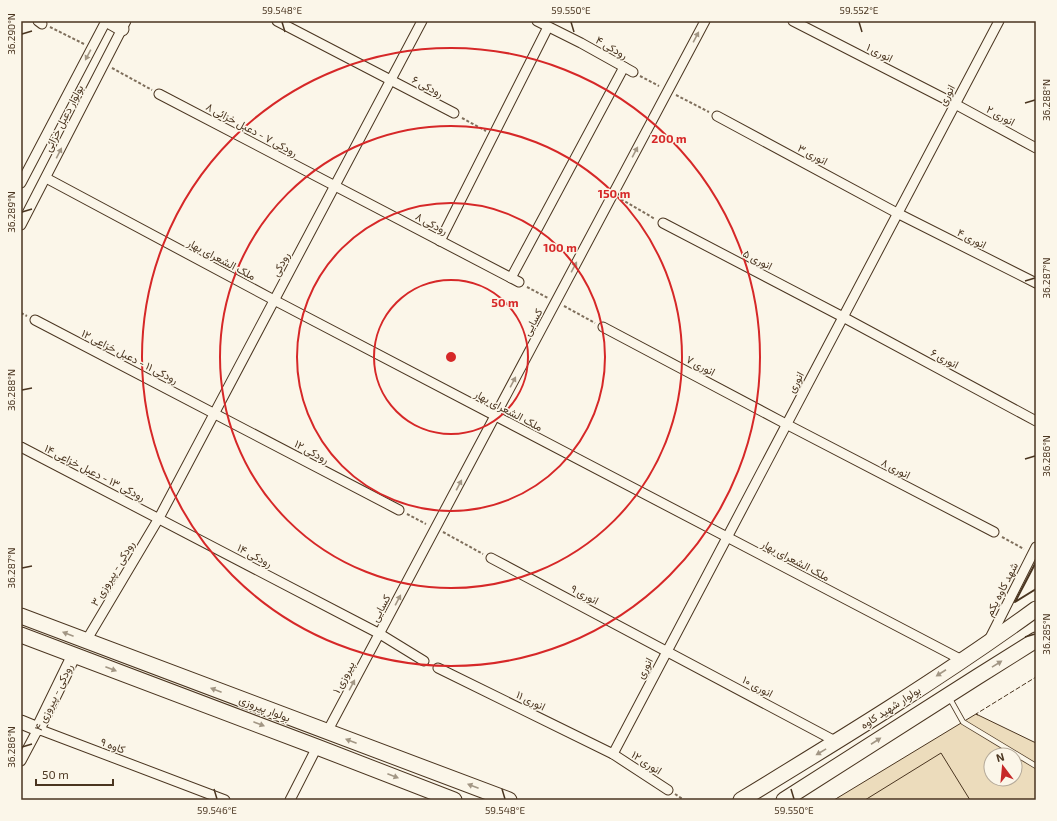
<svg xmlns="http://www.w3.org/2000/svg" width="1057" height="821" font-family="'Exo 2',Vazirmatn,sans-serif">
  <rect width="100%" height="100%" fill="#fbf6e9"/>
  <g fill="#ecdcbc" stroke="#4a3520" fill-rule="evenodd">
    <path d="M976,714L1036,743V800H834ZM991,755H1015V779H991Z"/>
    <polygon points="941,753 970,800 865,800"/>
  </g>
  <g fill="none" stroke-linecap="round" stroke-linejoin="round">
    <defs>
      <polyline id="lane" points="949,697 963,722 1036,766"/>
      <g id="street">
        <polyline points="38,21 42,24"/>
        <polyline points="277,21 454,113"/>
        <polyline points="537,21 581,43 633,72"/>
        <polyline points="793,21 955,104 1036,148"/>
        <polyline points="159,94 519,282"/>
        <polyline points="717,116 897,213 1036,283"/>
        <polyline points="46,178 274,300 962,660"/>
        <polyline points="21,183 106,21"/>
        <polyline points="663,223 843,317 1036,421"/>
        <polyline points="21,225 126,21"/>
        <polyline points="440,241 548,27"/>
        <polyline points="511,278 624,67"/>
        <polyline points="35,320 399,510"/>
        <polyline points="603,327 786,424 994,532"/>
        <polyline points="21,447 355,621 380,634 424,661"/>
        <polyline points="491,558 837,742"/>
        <polyline points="989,640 1036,547"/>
        <polyline points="86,641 159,518 422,21"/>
        <polyline points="438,668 613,754 668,790"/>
        <polyline points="327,732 705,21"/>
        <polyline points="613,754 999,21"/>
        <polyline points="21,761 38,729 225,800"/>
        <polyline points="290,800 317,747"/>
      </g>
      <g id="secondary">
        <polyline points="108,21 122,29"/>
        <polyline points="21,722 38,729 74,655"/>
      </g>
      <g id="primary">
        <polyline points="21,616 509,800"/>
        <polyline points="21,635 317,747 454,800"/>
        <path d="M741,800C841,739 941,678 1036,609"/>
        <polyline points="784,800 977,677 1036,640"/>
      </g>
    </defs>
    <use href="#lane" stroke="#4a3520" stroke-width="6"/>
    <use href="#street" stroke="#4a3520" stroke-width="11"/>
    <use href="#secondary" stroke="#4a3520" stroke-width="15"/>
    <use href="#primary" stroke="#4a3520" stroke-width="17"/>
    <g stroke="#7f6f5c" stroke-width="2" stroke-dasharray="3 2" stroke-linecap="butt">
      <polyline points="50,27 84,44"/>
      <polyline points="112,68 152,90"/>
      <polyline points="640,76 659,86"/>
      <polyline points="676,95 709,112"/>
      <polyline points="462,118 486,131"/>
      <polyline points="621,199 655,219"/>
      <polyline points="527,287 548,298"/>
      <polyline points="564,306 595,323"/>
      <polyline points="21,313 27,316"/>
      <polyline points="407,514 426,524"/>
      <polyline points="443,532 483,554"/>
      <polyline points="1002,537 1024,549"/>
      <polyline points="675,794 684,800"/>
    </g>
    <use href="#lane" stroke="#fbf6e9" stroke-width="4.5"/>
    <use href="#street" stroke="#fbf6e9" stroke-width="9"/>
    <use href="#secondary" stroke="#fbf6e9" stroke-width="13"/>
    <use href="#primary" stroke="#fbf6e9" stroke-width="15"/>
    <polyline stroke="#4a3520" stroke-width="1" stroke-dasharray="5 2" stroke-linecap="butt" points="978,715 976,714 1036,677"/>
    <polyline stroke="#4a3520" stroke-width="2" points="1036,562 1015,602 1036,589"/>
  </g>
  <defs><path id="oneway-solid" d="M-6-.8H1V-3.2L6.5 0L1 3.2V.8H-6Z"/></defs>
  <g fill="#a29684">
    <use href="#oneway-solid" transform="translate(696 37) rotate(-62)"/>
    <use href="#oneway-solid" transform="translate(88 55) rotate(118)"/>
    <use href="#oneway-solid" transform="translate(635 152) rotate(-62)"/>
    <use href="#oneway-solid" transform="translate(59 153) rotate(-63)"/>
    <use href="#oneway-solid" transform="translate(574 267) rotate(-62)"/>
    <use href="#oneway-solid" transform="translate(513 382) rotate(-62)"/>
    <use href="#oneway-solid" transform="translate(459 485) rotate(-62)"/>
    <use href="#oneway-solid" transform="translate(398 600) rotate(-62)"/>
    <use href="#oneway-solid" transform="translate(68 634) rotate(-159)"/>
    <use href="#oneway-solid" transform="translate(997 664) rotate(-32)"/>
    <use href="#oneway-solid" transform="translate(111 669) rotate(21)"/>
    <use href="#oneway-solid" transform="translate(941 673) rotate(147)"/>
    <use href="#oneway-solid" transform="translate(352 685) rotate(-62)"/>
    <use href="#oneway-solid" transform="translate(216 690) rotate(-159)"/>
    <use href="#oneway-solid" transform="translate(259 724) rotate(21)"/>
    <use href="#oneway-solid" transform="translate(351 741) rotate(-159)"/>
    <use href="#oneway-solid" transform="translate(876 741) rotate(-33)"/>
    <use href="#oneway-solid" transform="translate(821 752) rotate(149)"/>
    <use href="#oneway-solid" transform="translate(393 776) rotate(21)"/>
    <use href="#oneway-solid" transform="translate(473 786) rotate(-159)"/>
  </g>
  <path fill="none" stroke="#4a3520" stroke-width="1.5" d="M282,22L285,32M571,22L574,32M859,22L862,32M22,34L32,31M1025,103L1035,100M22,212L32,209M1025,281L1035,278M22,390L32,388M1025,459L1035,456M22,568L32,566M1025,637L1035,634M22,747L32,744M214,789L217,799M502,789L505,799M791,789L794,799"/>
  <g fill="none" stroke="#d62828" stroke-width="2">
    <circle cx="451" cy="357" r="77"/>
    <circle cx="451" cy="357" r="154"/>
    <circle cx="451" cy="357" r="231"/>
    <circle cx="451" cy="357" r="309"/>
  </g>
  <g text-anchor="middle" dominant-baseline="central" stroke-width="3" stroke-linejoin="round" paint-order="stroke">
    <g font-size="11" fill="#4a3520" stroke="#fbf6e9">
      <text transform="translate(612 47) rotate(30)">رودکی ۴</text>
      <text transform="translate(880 52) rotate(27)">انوری ۱</text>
      <text transform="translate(428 86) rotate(28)">رودکی ۶</text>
      <text transform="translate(946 95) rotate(-62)">انوری</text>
      <text transform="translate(1001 115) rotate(28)">انوری ۲</text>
      <text transform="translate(63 118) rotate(-63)">بولوار دعبل خزائی</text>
      <text transform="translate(252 129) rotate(28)">رودکی ۷ - دعبل خزائی ۸</text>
      <text transform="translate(813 154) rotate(28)">انوری ۳</text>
      <text transform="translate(432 223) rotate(28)">رودکی ۸</text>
      <text transform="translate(972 238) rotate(27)">انوری ۴</text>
      <text transform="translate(222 259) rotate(28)">ملک الشعرای بهار</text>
      <text transform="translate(758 259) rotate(27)">انوری ۵</text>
      <text transform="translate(280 264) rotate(-62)">رودکی</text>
      <text transform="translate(532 322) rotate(-62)">کسایی</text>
      <text transform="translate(130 356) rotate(27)">رودکی ۱۱ - دعبل خزاعی ۱۲</text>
      <text transform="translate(945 358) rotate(28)">انوری ۶</text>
      <text transform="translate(701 365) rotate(28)">انوری ۷</text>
      <text transform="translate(795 382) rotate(-62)">انوری</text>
      <text transform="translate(509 410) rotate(28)">ملک الشعرای بهار</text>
      <text transform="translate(312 451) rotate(28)">رودکی ۱۲</text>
      <text transform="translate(896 468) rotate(27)">انوری ۸</text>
      <text transform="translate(95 472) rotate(27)">رودکی ۱۳ - دعبل خزاعی ۱۴</text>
      <text transform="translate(255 555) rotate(28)">رودکی ۱۴</text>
      <text transform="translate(796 560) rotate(28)">ملک الشعرای بهار</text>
      <text transform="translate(112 573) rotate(-59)">رودکی - پیروزی ۳</text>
      <text transform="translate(1001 589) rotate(-63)">شهد کاوه یکم</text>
      <text transform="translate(585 594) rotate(28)">انوری ۹</text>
      <text transform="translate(380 608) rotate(-62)">کسایی</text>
      <text transform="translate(644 668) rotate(-62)">انوری</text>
      <text transform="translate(343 677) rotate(-62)">پیروزی ۱</text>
      <text transform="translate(758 686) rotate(28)">انوری ۱۰</text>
      <text transform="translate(53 697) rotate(-64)">رودکی - پیروزی ۴</text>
      <text transform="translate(531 700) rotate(26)">انوری ۱۱</text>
      <text transform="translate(890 707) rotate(-33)">بولوار شهید کاوه</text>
      <text transform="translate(265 708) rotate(21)">بولوار پیروزی</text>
      <text transform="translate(113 745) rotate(21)">کاوه ۹</text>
      <text transform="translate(647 762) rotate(33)">انوری ۱۲</text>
    </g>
  </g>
  <circle cx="451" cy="357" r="6" fill="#d62828" stroke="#fbf6e9" stroke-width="2"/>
  <g font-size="12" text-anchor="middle" font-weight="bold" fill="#d62828" stroke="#fbf6e9" stroke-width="3" stroke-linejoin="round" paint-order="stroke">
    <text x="669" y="143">200 m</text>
    <text x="614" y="198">150 m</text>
    <text x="560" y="252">100 m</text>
    <text x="505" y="307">50 m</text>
  </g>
  <rect width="1057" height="821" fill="none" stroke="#fbf6e9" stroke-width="44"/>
  <g transform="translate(1003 767) rotate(344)"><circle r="19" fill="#fbf6e9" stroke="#b4a999"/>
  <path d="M0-3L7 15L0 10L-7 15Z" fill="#c62828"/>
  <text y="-6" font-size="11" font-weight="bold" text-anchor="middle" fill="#4a3520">N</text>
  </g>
  <path d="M36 779v6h77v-6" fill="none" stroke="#4a3520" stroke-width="2"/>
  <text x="42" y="779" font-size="12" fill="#4a3520" stroke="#fbf6e9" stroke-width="3" paint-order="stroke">50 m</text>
  <rect x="22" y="22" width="1013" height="777" fill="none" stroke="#4a3520" stroke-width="1.5"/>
  <g font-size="10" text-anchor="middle" fill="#4a3520">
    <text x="282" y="14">59.548°E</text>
    <text x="571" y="14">59.550°E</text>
    <text x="859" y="14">59.552°E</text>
    <text transform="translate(11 34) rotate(-90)" y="4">36.290°N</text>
    <text transform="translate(1046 100) rotate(-90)" y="4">36.288°N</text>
    <text transform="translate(11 212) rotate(-90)" y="4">36.289°N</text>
    <text transform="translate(1046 278) rotate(-90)" y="4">36.287°N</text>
    <text transform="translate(11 390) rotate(-90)" y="4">36.288°N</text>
    <text transform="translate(1046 456) rotate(-90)" y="4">36.286°N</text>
    <text transform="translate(11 568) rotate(-90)" y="4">36.287°N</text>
    <text transform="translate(1046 634) rotate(-90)" y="4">36.285°N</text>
    <text transform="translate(11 747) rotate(-90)" y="4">36.286°N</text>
    <text x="217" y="814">59.546°E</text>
    <text x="505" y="814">59.548°E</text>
    <text x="794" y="814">59.550°E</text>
  </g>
</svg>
